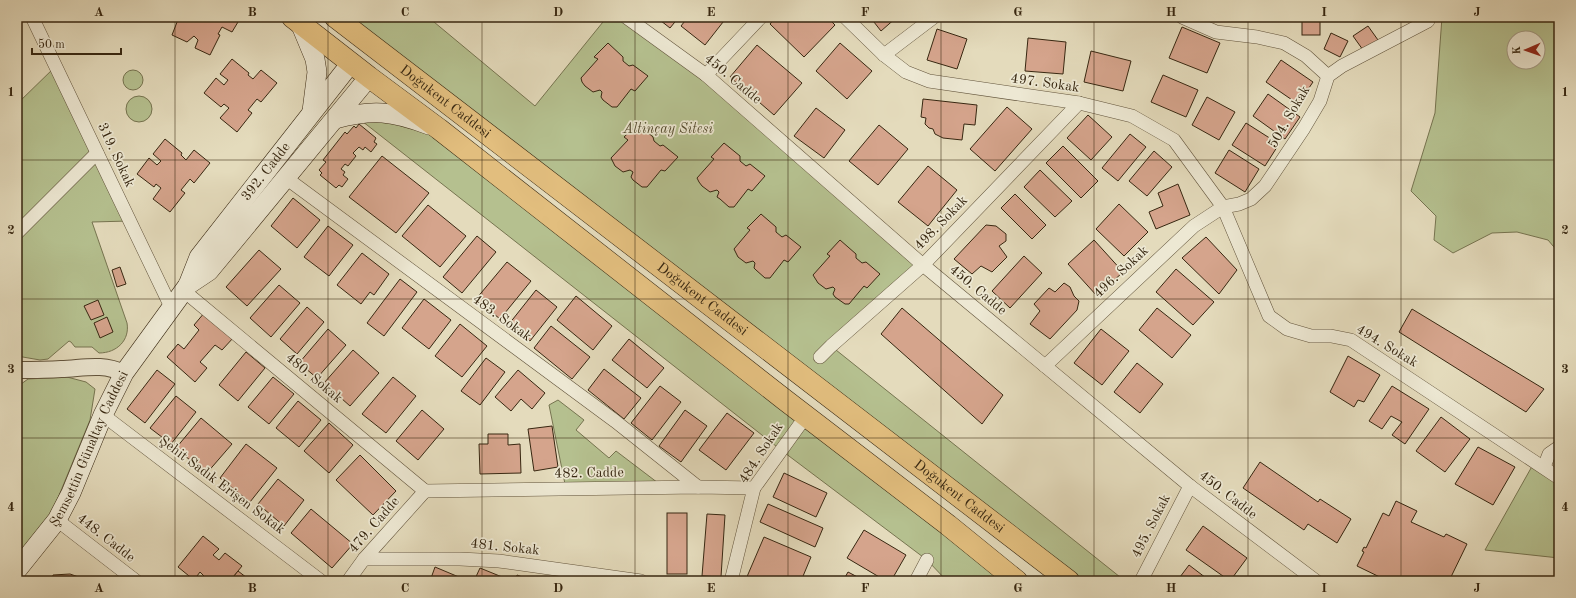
<svg xmlns="http://www.w3.org/2000/svg" width="1576" height="598" font-family="'Old Standard TT',serif">
  <rect width="100%" height="100%" fill="#e4dbbc"/>
  <filter id="stains"><feTurbulence type="fractalNoise" baseFrequency=".005" numOctaves="4"/><feColorMatrix values="0 0 0 0 .2 0 0 0 0 .09 0 0 0 0 .02 0 0 0 .5 -.17"/></filter>
  <radialGradient id="worn" r=".72"><stop offset=".6" stop-color="#630" stop-opacity="0"/><stop offset="1" stop-color="#630" stop-opacity=".3"/></radialGradient>
  <g fill="#b5c08f" stroke="#767450" fill-rule="evenodd">
    <polygon points="335,17 428,17 535,106 607,17 626,17 706,75 923,265 831,346 1125,581 1069,581"/>
    <path d="M1442,17H1559V253L1548,240L1517,232L1492,233L1453,253L1434,240L1436,216L1411,191L1435,113ZM1514,38H1538V62H1514Z"/>
    <path d="M56,66L129,221L92,222L127,323C130,340 117,353 99,353L92,347H75L71,342L69,341L48,359L40,360L17,356V104Z"/>
    <circle cx="133" cy="80" r="10"/>
    <circle cx="139" cy="109" r="13"/>
    <polygon points="353,114 405,116 1017,581 947,581 927,560 781,450"/>
    <polygon points="67,377 86,382 95,389 90,420 53,510 17,559 17,387 28,379"/>
    <polygon points="558,400 584,420 576,430 609,458 616,451 662,486 565,484 549,405"/>
    <polygon points="1535,461 1559,478 1559,558 1485,550"/>
  </g>
  <g fill="#d5a48c" stroke="#372711">
    <polygon points="179,17 241,17 232,32 222,27 218,34 220,35 210,55 195,48 198,40 194,36 187,42 172,35"/>
    <polygon points="656,17 679,17 670,28"/>
    <polygon points="688,17 727,17 705,45 681,26"/>
    <polygon points="776,17 827,17 835,25 804,57 770,24"/>
    <polygon points="870,17 897,17 881,31"/>
    <rect x="1302" y="20" width="18" height="15"/>
    <polygon points="1368,26 1378,40 1363,50 1353,36"/>
    <polygon points="1182,27 1220,43 1207,73 1169,58"/>
    <polygon points="937,29 967,39 957,69 927,60"/>
    <polygon points="1331,33 1348,41 1340,57 1324,49"/>
    <polygon points="1028,38 1066,42 1063,74 1025,71"/>
    <polygon points="608,43 623,57 623,61 629,66 633,65 648,76 635,91 631,89 617,107 612,107 603,100 601,97 602,92 600,90 593,92 585,86 582,82 581,78 598,59 594,57"/>
    <polygon points="840,43 872,71 847,99 816,71"/>
    <polygon points="757,45 802,83 774,115 730,77"/>
    <polygon points="1091,51 1131,61 1123,91 1084,82"/>
    <polygon points="232,59 249,73 248,75 253,79 261,70 277,83 261,102 257,99 248,110 252,113 237,132 220,118 229,108 224,104 221,107 204,93 216,78 224,85 228,80 220,74"/>
    <polygon points="1281,60 1313,82 1298,104 1266,82"/>
    <polygon points="1163,75 1198,90 1186,117 1151,102"/>
    <polygon points="1268,94 1300,117 1285,139 1253,116"/>
    <polygon points="1207,97 1235,112 1219,140 1192,125"/>
    <polygon points="923,99 977,105 975,125 964,124 962,140 943,138 935,134 933,129 929,128 925,124 926,118 921,117"/>
    <polygon points="1007,107 1032,129 995,171 970,149"/>
    <polygon points="816,108 845,130 824,158 794,136"/>
    <polygon points="1088,115 1112,137 1091,160 1067,138"/>
    <polygon points="1246,123 1279,144 1265,166 1232,145"/>
    <polygon points="359,124 376,138 374,142 377,144 371,152 365,147 363,150 359,147 353,153 356,156 348,166 345,164 341,169 345,172 343,175 348,179 342,187 339,185 336,188 320,175 322,173 319,170 326,162 323,160 345,132 347,134 354,126 356,128"/>
    <polygon points="638,124 653,137 654,141 660,146 663,145 678,157 665,171 661,170 647,187 642,187 633,180 631,177 633,172 630,170 623,172 615,166 611,158 628,140 624,137"/>
    <polygon points="879,125 908,149 878,185 849,161"/>
    <polygon points="1130,134 1146,147 1118,181 1102,168"/>
    <polygon points="165,139 182,153 181,155 186,160 194,150 210,163 194,183 190,179 181,190 185,193 170,212 153,199 161,188 156,184 154,187 137,174 149,158 157,165 161,161 153,154"/>
    <polygon points="724,143 740,156 740,161 746,166 750,164 765,176 752,191 748,189 734,207 729,207 720,199 717,197 719,192 717,190 710,192 702,186 699,182 697,178 714,159 711,157"/>
    <polygon points="1063,146 1098,181 1081,198 1046,163"/>
    <polygon points="1229,150 1259,169 1245,192 1215,173"/>
    <polygon points="1154,151 1172,167 1147,196 1129,181"/>
    <polygon points="382,156 429,193 396,233 349,197"/>
    <polygon points="928,166 957,190 928,226 898,202"/>
    <polygon points="1040,170 1072,201 1055,217 1024,187"/>
    <polygon points="1178,184 1190,215 1156,229 1149,212 1163,206 1158,193"/>
    <polygon points="1015,194 1046,225 1032,239 1001,208"/>
    <polygon points="293,198 320,220 297,248 271,226"/>
    <polygon points="1119,204 1148,232 1124,256 1096,229"/>
    <polygon points="428,205 466,236 440,267 402,236"/>
    <polygon points="761,214 776,227 776,232 782,237 786,235 801,247 788,262 784,260 770,278 765,278 756,270 754,268 755,263 753,261 746,263 738,257 734,249 750,230 747,228"/>
    <polygon points="986,225 996,226 1006,234 1006,241 999,246 1007,257 992,272 981,266 972,274 954,259"/>
    <polygon points="328,226 353,245 329,276 304,257"/>
    <polygon points="477,236 496,252 462,293 443,277"/>
    <polygon points="1206,237 1237,270 1219,294 1182,258"/>
    <polygon points="840,240 856,254 856,258 862,263 866,262 880,274 867,288 864,286 849,304 845,304 835,297 833,294 835,289 833,287 826,289 818,283 813,275 830,256 827,254"/>
    <polygon points="1094,240 1123,272 1097,296 1068,264"/>
    <polygon points="259,250 281,269 247,306 226,287"/>
    <polygon points="362,253 389,274 374,295 370,292 361,304 337,285"/>
    <polygon points="1024,256 1042,273 1010,308 992,291"/>
    <polygon points="507,262 531,281 500,319 476,299"/>
    <polygon points="120,267 126,284 117,287 112,270"/>
    <polygon points="1176,269 1214,302 1193,325 1156,292"/>
    <polygon points="400,279 417,292 384,336 367,323"/>
    <polygon points="1064,283 1070,287 1074,296 1079,301 1077,310 1050,339 1030,324 1040,311 1034,304 1049,288 1055,292"/>
    <polygon points="279,285 300,303 271,337 250,318"/>
    <polygon points="536,290 557,307 530,341 509,324"/>
    <polygon points="576,296 612,326 593,350 557,320"/>
    <polygon points="424,299 451,320 429,349 402,328"/>
    <polygon points="98,300 104,315 91,320 84,306"/>
    <polygon points="307,307 324,322 297,354 280,339"/>
    <polygon points="902,308 1003,395 982,424 881,334"/>
    <polygon points="1157,308 1191,335 1172,358 1139,330"/>
    <polygon points="1412,309 1544,389 1526,412 1399,332"/>
    <polygon points="205,312 234,337 222,350 215,345 200,362 207,368 195,382 167,357 178,344 184,349 199,330 194,325"/>
    <polygon points="107,317 113,332 100,338 94,323"/>
    <polygon points="460,324 487,346 462,377 435,356"/>
    <polygon points="551,326 590,357 572,379 534,348"/>
    <polygon points="328,329 346,345 317,378 299,363"/>
    <polygon points="1101,329 1129,351 1102,385 1074,363"/>
    <polygon points="629,339 664,368 647,388 612,360"/>
    <polygon points="353,350 379,373 350,406 324,383"/>
    <polygon points="246,352 265,368 238,401 219,385"/>
    <polygon points="1348,356 1380,375 1364,402 1358,400 1354,407 1330,392"/>
    <polygon points="486,358 505,372 480,405 461,391"/>
    <polygon points="1137,363 1163,384 1140,413 1114,392"/>
    <polygon points="604,369 641,398 624,419 588,390"/>
    <polygon points="157,370 175,384 145,423 127,409"/>
    <polygon points="518,370 545,393 532,409 521,399 511,411 495,397"/>
    <polygon points="273,377 294,394 269,424 248,407"/>
    <polygon points="393,377 416,396 386,433 362,414"/>
    <polygon points="660,386 681,402 652,440 631,423"/>
    <polygon points="1392,386 1429,409 1405,444 1392,435 1402,422 1391,416 1382,429 1369,421"/>
    <polygon points="176,396 196,412 171,444 150,428"/>
    <polygon points="298,401 321,420 299,447 276,428"/>
    <polygon points="422,410 444,429 418,460 396,441"/>
    <polygon points="685,410 707,426 681,462 659,446"/>
    <polygon points="727,413 754,433 726,470 699,450"/>
    <polygon points="1441,417 1470,439 1445,472 1416,451"/>
    <polygon points="201,418 232,444 206,474 176,448"/>
    <polygon points="329,423 353,445 329,473 304,451"/>
    <polygon points="552,426 558,467 534,471 528,429"/>
    <polygon points="488,434 508,434 508,445 520,444 521,473 480,474 479,444 488,444"/>
    <polygon points="246,444 277,468 250,502 220,478"/>
    <polygon points="1478,447 1515,467 1493,505 1455,484"/>
    <polygon points="360,455 396,491 373,515 336,480"/>
    <polygon points="1260,462 1318,502 1320,499 1351,519 1337,543 1308,524 1304,530 1243,488"/>
    <polygon points="784,473 827,493 816,517 773,497"/>
    <polygon points="278,479 304,500 284,526 258,504"/>
    <polygon points="1396,501 1417,511 1411,522 1444,537 1446,534 1467,544 1449,581 1388,581 1357,566 1364,552 1362,551 1364,547 1366,548 1383,513 1389,516"/>
    <polygon points="768,504 823,528 815,547 760,522"/>
    <polygon points="311,509 353,544 332,568 291,533"/>
    <rect x="667" y="513" width="20" height="61"/>
    <polygon points="707,514 725,515 721,577 702,576"/>
    <polygon points="1203,526 1247,558 1230,581 1186,550"/>
    <polygon points="864,530 906,555 891,581 886,581 847,558"/>
    <polygon points="203,536 219,549 213,555 219,560 225,553 242,566 230,581 202,581 205,577 200,572 194,580 178,567"/>
    <polygon points="764,537 811,557 801,581 749,581 746,579"/>
    <polygon points="1189,565 1210,581 1177,581"/>
    <polygon points="435,567 466,580 465,581 430,581"/>
    <polygon points="480,568 507,579 506,581 474,581"/>
    <polygon points="238,571 251,581 230,581"/>
    <polygon points="848,572 865,581 843,581"/>
    <polygon points="70,574 84,579 83,581 52,581 53,575"/>
    <polygon points="517,575 533,581 515,581"/>
  </g>
  <g fill="none" stroke-linecap="round" stroke-linejoin="round">
    <defs>
      <g id="minor">
        <polyline points="32,17 171,307"/>
        <polyline points="626,17 706,75 923,265 1190,486 1316,581"/>
        <polyline points="845,17 884,55 906,72 929,81 1079,103 1132,116 1174,140 1223,207 1269,316 1287,329 1311,336 1331,336 1351,340 1559,478"/>
        <polyline points="1182,17 1216,32 1257,37 1284,43 1306,56 1328,76"/>
        <polyline points="884,55 934,17"/>
        <polyline points="706,75 761,17"/>
        <polyline points="286,178 615,421 698,487"/>
        <polyline points="17,233 97,153"/>
        <polyline points="184,291 425,491"/>
        <polyline points="820,357 831,346 923,265 1079,103"/>
        <polyline points="1045,366 1194,226 1223,207 1239,204 1251,199 1265,186 1304,128 1320,101 1328,76 1342,66 1428,21"/>
        <polyline points="103,415 321,581"/>
        <polyline points="1544,467 1549,454 1559,447"/>
        <polyline points="425,491 698,487 754,488"/>
        <polyline points="57,520 136,581"/>
        <polyline points="364,559 460,559 499,561 641,581"/>
        <polyline points="348,581 364,559 425,491"/>
        <polyline points="731,581 754,488 806,416"/>
        <polyline points="916,581 927,560"/>
        <polyline points="1141,581 1190,486"/>
      </g>
      <path id="tertiary" d="M17,370C32,370 47,370 61,369C85,368 102,363 124,373"/>
      <g id="secondary">
        <polyline points="300,23 315,59 317,72 312,111"/>
        <path d="M335,119C373,109 392,111 429,125"/>
        <polyline points="188,285 209,271 369,77"/>
        <path id="s1" d="M17,570L57,520L71,493L103,415L124,373L188,285L199,257L351,63"/>
      </g>
      <g id="primary">
        <polyline points="292,17 369,77 439,129 785,400 948,525 1017,581"/>
        <path id="s2" d="M335,17L1069,581"/>
      </g>
    </defs>
    <use href="#minor" stroke="#62543c" stroke-width="14"/>
    <use href="#tertiary" stroke="#62543c" stroke-width="18"/>
    <use href="#secondary" stroke="#372711" stroke-width="20"/>
    <use href="#primary" stroke="#372711" stroke-width="22"/>
    <use href="#minor" stroke="#ede8d3" stroke-width="13"/>
    <use href="#tertiary" stroke="#ede8d3" stroke-width="16"/>
    <use href="#secondary" stroke="#ede8d3" stroke-width="19"/>
    <use href="#primary" stroke="#e2be7e" stroke-width="21"/>
  </g>
  <path fill="none" stroke="#372711" stroke-width="1" stroke-opacity="0.55" d="M175,17V581M328,17V581M482,17V581M635,17V581M788,17V581M941,17V581M1094,17V581M1248,17V581M1401,17V581M17,160H1559M17,299H1559M17,438H1559"/>
  <g text-anchor="middle" dominant-baseline="central" stroke-width="3.5" stroke-linejoin="round" paint-order="stroke">
    <g font-size="14" fill="#372711" stroke="#ede8d3">
      <text transform="translate(733 79) rotate(40)">450. Cadde</text>
      <text transform="translate(1045 83) rotate(8)">497. Sokak</text>
      <text stroke="none"><textPath href="#s2" startOffset="139">Doğukent Caddesi</textPath></text>
      <text transform="translate(1289 117) rotate(-60)">504. Sokak</text>
      <text transform="translate(116 155) rotate(65)">319. Sokak</text>
      <text stroke="none"><textPath href="#s1" startOffset="473">392. Cadde</textPath></text>
      <text transform="translate(941 223) rotate(-46)">498. Sokak</text>
      <text transform="translate(1121 272) rotate(-43)">496. Sokak</text>
      <text transform="translate(978 290) rotate(40)">450. Cadde</text>
      <text stroke="none"><textPath href="#s2" startOffset="463">Doğukent Caddesi</textPath></text>
      <text transform="translate(502 318) rotate(36)">483. Sokak</text>
      <text transform="translate(1387 346) rotate(31)">494. Sokak</text>
      <text transform="translate(314 378) rotate(40)">480. Sokak</text>
      <text stroke="none"><textPath href="#s1" startOffset="142">Şemsettin Günaltay Caddesi</textPath></text>
      <text transform="translate(761 453) rotate(-57)">484. Sokak</text>
      <text transform="translate(589 473) rotate(-1)">482. Cadde</text>
      <text transform="translate(222 485) rotate(37)">Şehit Sadık Erişen Sokak</text>
      <text transform="translate(1228 495) rotate(38)">450. Cadde</text>
      <text stroke="none"><textPath href="#s2" startOffset="787">Doğukent Caddesi</textPath></text>
      <text transform="translate(374 525) rotate(-49)">479. Cadde</text>
      <text transform="translate(1151 526) rotate(-63)">495. Sokak</text>
      <text transform="translate(106 538) rotate(38)">448. Cadde</text>
      <text transform="translate(505 547) rotate(6)">481. Sokak</text>
    </g>
    <g font-size="14" font-style="italic" fill="#564d30" stroke="#ede8d3">
      <text x="668" y="129">Altinçay Sitesi</text>
    </g>
  </g>
  <rect width="1576" height="598" fill="none" stroke="#e4dbbc" stroke-width="44"/>
  <g transform="translate(1526 50) rotate(268)"><circle r="19" fill="#ede8d3" stroke="#a49b85"/>
  <path d="M0-3L7 15L0 10L-7 15Z" fill="#8f2418"/>
  <text y="-6" font-size="11" font-weight="bold" text-anchor="middle" fill="#372711">K</text>
  </g>
  <path d="M32 48v6h89v-6" fill="none" stroke="#372711" stroke-width="2"/>
  <text x="38" y="48" font-size="12" fill="#372711" stroke="#ede8d3" stroke-width="3" paint-order="stroke">50 m</text>
  <rect x="22" y="22" width="1532" height="554" fill="none" stroke="#372711" stroke-width="1.5"/>
  <g font-size="13" text-anchor="middle" font-weight="bold" fill="#372711">
    <text x="99" y="16">A</text>
    <text x="252" y="16">B</text>
    <text x="405" y="16">C</text>
    <text x="558" y="16">D</text>
    <text x="711" y="16">E</text>
    <text x="865" y="16">F</text>
    <text x="1018" y="16">G</text>
    <text x="1171" y="16">H</text>
    <text x="1324" y="16">I</text>
    <text x="1477" y="16">J</text>
    <text x="11" y="96">1</text>
    <text x="1565" y="96">1</text>
    <text x="11" y="234">2</text>
    <text x="1565" y="234">2</text>
    <text x="11" y="373">3</text>
    <text x="1565" y="373">3</text>
    <text x="11" y="511">4</text>
    <text x="1565" y="511">4</text>
    <text x="99" y="592">A</text>
    <text x="252" y="592">B</text>
    <text x="405" y="592">C</text>
    <text x="558" y="592">D</text>
    <text x="711" y="592">E</text>
    <text x="865" y="592">F</text>
    <text x="1018" y="592">G</text>
    <text x="1171" y="592">H</text>
    <text x="1324" y="592">I</text>
    <text x="1477" y="592">J</text>
  </g>
  <rect width="100%" height="100%" filter="url(#stains)"/>
  <rect width="100%" height="100%" fill="url(#worn)"/>
</svg>
